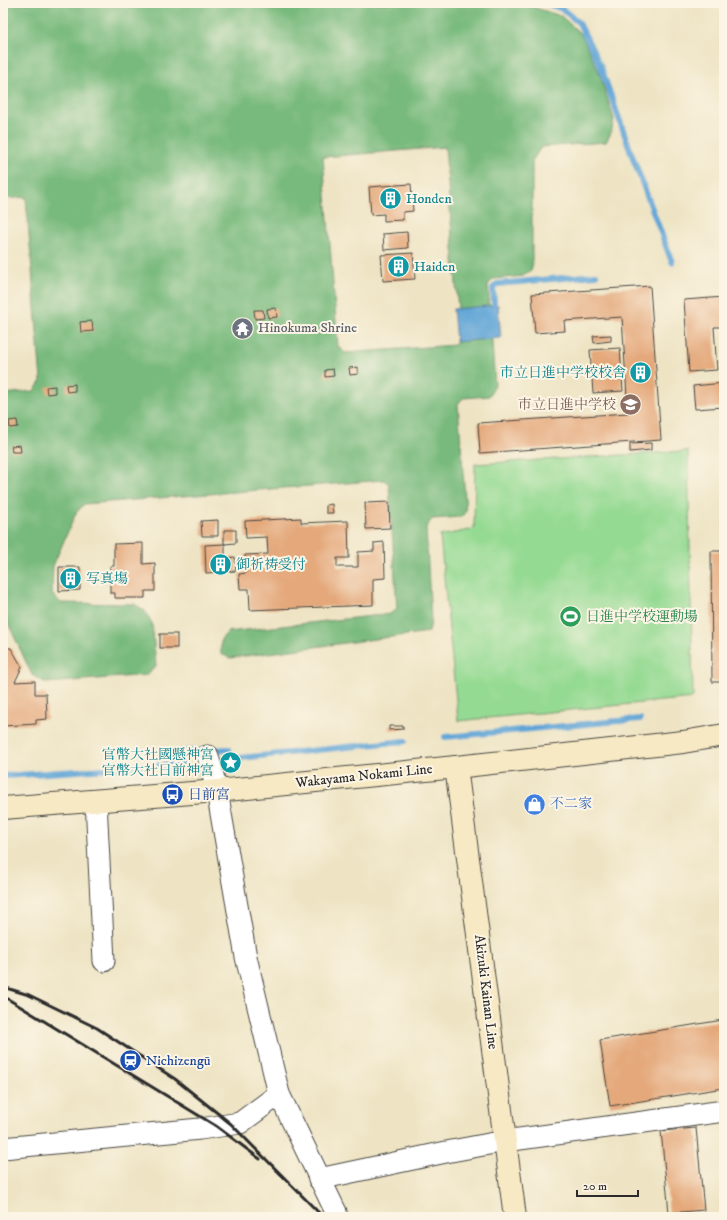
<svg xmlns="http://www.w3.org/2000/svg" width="727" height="1220" font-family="'IM FELL DW Pica','Noto Serif JP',serif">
  <rect width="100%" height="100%" fill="#fcf5e5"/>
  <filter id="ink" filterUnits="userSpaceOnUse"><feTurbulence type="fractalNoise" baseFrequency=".025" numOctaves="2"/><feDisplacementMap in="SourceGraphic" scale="8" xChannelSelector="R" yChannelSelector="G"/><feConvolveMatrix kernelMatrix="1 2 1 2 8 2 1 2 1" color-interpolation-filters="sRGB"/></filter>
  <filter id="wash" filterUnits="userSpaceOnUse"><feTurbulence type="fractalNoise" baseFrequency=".012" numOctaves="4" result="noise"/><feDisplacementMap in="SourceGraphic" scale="16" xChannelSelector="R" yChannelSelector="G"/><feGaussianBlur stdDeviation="0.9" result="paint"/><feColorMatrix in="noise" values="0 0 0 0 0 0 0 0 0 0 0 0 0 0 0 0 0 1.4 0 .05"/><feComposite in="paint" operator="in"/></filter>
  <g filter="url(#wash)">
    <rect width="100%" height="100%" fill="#eee4c4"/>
    <polygon fill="#95da93" stroke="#60825f" points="688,451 693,698 458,721 440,536 474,529 475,464"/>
    <path fill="#78ba7d" stroke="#527254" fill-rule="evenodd" d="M3,3H520L561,16L581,34L599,72L614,119L611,133L606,142L541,147L532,161V269L523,276L493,279L488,285L495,386L489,396L463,398L458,404L466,511L461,517L432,519L426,527L431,621L429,632L230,658L221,654V639L228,632L390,614L397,609L389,484L384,480L84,504L76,513L53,566L52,594L61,603L134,604L144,610L152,623L156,666L147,675L46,683L32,675L3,612V394L34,391L41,381L26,197L3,199ZM445,147L460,335L455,345L345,353L338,346L323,157Z"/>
    <polygon fill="#62a6d7" stroke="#466881" points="498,305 501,338 456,342 453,309"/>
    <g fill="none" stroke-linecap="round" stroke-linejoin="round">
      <g stroke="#62a6d7" stroke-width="6">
        <polyline points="545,3 562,9 579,23 600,65 633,158 672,262"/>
        <polyline points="494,303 493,288 497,284 596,275"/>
        <polyline points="445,737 640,719"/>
        <polyline points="3,776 181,764 180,752 229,749 230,759 405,741"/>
      </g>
    </g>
    <g id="blocks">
      <g fill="#e4a87a">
        <polygon points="411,184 413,211 403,212 403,220 384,221 384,214 371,215 369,187"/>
        <polygon points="407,232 408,248 384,250 383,234"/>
        <polygon points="413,253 415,279 383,281 381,255"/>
        <polygon points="650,286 661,440 480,453 478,423 628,413 622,317 564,321 565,331 535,333 532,294"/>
        <polygon points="724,297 724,327 714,327 717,370 689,372 684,300"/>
        <polygon points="276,308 277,317 268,318 267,309"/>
        <polygon points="254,310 263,310 264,318 255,319"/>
        <polygon points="92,321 93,331 81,332 80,322"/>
        <polygon points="611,335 611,341 594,343 593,336"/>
        <polygon points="620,348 623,391 593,393 590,350"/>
        <polygon points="358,367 358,374 350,375 349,368"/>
        <polygon points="333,369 334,376 325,377 325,370"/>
        <polygon points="724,383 724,407 695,409 693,386"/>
        <polygon points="75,384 75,391 67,392 66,385"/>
        <polygon points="55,386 55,393 47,394 46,387"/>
        <polygon points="17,420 18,427 10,428 9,421"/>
        <polygon points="651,443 651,450 630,452 630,444"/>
        <polygon points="20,445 21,452 12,452 11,446"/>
        <polygon points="389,502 390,528 366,529 365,503"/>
        <polygon points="332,504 333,513 326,513 326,505"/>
        <polygon points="301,518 301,523 348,521 349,558 337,558 337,567 358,567 358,552 374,551 374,543 384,542 385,578 373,579 373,605 250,610 249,589 240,589 239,574 246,573 245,555 268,554 267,537 246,538 245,521"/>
        <polygon points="218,520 218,536 202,536 201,521"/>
        <polygon points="224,530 236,530 236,543 224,544"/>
        <polygon points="143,543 143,564 155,563 155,591 145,591 145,598 115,598 115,593 110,593 110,566 114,566 114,544"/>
        <polygon points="225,544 225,558 235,557 236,571 206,573 205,545"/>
        <polygon points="711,551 724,551 724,682 712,682"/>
        <polygon points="59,567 80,567 80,590 59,591"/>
        <rect x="160" y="634" width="17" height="14"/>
        <polygon points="3,648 11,648 22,667 15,682 35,681 35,694 46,694 47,719 36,720 36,724 3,726"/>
        <polygon points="389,726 403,726 403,729 389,730"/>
        <polygon points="723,1020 724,1088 610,1106 600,1040"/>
        <polygon points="696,1128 704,1210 669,1213 661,1131"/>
      </g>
    </g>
  </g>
  <g filter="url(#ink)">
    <use href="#blocks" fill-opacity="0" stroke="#484742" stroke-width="1"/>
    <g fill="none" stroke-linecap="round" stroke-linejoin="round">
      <defs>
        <g id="minor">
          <polyline points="208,756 217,791 246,957 279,1094 336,1212 337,1217"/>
          <polyline points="96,801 104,961"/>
          <polyline points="3,1148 200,1129 240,1123 279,1094"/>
          <polyline points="319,1179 446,1152 505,1141 724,1111"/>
        </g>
        <g id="secondary">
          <polyline points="456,767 515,1217"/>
          <polyline points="3,808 217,791 456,767 683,742 724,735"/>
        </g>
      </defs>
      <use href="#minor" stroke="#484742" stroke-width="23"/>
      <use href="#secondary" stroke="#484742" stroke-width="24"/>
      <use href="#minor" stroke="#fff" stroke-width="21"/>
      <use href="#secondary" stroke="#f7e9c3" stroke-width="22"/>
      <g stroke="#2b2b2b" stroke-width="3">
        <polyline points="3,987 29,995 97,1028 175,1079 231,1124 323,1217"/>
        <polyline points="3,996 216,1126 260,1159"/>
      </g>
    </g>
  </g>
  <defs>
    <symbol id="building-disc" viewBox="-11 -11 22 22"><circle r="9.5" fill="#0f9aa8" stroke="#fcf5e5"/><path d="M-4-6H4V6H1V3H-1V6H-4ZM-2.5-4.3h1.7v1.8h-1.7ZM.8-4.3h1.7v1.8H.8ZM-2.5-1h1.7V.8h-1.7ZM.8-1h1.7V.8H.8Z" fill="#fff"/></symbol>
    <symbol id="temple-disc" viewBox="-11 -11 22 22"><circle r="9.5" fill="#6b7280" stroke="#fcf5e5"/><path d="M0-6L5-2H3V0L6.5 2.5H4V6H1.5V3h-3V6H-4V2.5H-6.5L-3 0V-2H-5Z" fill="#fff"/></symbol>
    <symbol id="school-disc" viewBox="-11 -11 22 22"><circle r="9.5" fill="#8d6e63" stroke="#fcf5e5"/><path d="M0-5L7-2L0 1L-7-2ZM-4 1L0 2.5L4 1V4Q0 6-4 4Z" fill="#fff"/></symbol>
    <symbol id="stadium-disc" viewBox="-11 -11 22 22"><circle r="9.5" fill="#2e9e5b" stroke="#fcf5e5"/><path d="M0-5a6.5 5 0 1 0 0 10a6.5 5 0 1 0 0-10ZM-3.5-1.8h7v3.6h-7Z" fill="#fff"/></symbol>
    <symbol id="sight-disc" viewBox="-11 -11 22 22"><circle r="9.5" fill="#0f9aa8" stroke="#fcf5e5"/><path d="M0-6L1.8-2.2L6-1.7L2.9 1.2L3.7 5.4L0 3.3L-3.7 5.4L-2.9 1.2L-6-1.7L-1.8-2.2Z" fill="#fff"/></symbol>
    <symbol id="bus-disc" viewBox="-11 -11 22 22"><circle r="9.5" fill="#1a4fb4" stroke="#fcf5e5"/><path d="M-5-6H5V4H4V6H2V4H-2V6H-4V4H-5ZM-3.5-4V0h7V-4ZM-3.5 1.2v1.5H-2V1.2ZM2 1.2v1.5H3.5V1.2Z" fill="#fff"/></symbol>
    <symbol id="shop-disc" viewBox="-11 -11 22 22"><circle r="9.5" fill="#3f7fe0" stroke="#fcf5e5"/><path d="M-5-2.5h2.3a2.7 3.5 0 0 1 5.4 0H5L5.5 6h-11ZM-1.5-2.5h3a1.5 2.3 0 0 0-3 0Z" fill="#fff"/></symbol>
    <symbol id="station-disc" viewBox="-11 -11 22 22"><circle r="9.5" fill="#1a4fb4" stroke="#fcf5e5"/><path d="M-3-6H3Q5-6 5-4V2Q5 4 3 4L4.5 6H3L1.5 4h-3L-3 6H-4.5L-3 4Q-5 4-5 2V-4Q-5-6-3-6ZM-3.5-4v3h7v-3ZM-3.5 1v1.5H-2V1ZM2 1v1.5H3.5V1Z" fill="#fff"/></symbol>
  </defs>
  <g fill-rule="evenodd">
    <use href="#building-disc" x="378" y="186" width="25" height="25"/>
    <use href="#building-disc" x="386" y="254" width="25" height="25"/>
    <use href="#temple-disc" x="230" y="316" width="25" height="25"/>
    <use href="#building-disc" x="628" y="360" width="25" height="25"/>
    <use href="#school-disc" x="618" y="392" width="25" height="25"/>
    <use href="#building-disc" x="208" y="552" width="25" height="25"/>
    <use href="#building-disc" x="58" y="566" width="25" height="25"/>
    <use href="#stadium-disc" x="558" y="604" width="25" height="25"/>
    <use href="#sight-disc" x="218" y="750" width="25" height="25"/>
    <use href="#bus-disc" x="160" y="782" width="25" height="25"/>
    <use href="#shop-disc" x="522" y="792" width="25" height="25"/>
    <use href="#station-disc" x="118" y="1048" width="25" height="25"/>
  </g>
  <g text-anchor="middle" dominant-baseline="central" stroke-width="4" stroke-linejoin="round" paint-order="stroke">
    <g font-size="14" fill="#0d838f" stroke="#fcf5e5" text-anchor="start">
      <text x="406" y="199">Honden</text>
      <text x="414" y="267">Haiden</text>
      <text x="626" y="373" text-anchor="end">市立日進中学校校舎</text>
      <text x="236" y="565">御祈祷受付</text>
      <text x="86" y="579">写真塲</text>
      <text x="214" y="755" text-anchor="end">官幣大社國懸神宮<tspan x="214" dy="16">官幣大社日前神宮</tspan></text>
    </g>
    <g font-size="14" fill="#5b616d" stroke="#fcf5e5" text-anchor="start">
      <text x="258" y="328">Hinokuma Shrine</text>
    </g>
    <g font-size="14" fill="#785e54" stroke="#fcf5e5" text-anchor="end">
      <text x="616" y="405">市立日進中学校</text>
    </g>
    <g font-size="14" fill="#27864d" stroke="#fcf5e5" text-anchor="start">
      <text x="586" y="617">日進中学校運動場</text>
    </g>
    <g font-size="14" fill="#2b2b2b" stroke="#fcf5e5">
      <text transform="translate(364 776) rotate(-6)">Wakayama Nokami Line</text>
      <text transform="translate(486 992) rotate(83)">Akizuki Kainan Line</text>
    </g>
    <g font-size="14" fill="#164399" stroke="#fcf5e5" text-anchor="start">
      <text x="188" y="795">日前宮</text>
      <text x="146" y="1061">Nichizengū</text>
    </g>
    <g font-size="14" fill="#366cbe" stroke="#fcf5e5" text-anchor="start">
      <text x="550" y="804">不二家</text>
    </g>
  </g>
  <rect width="727" height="1220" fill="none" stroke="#fcf5e5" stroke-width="16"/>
  <path d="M577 1190v6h61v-6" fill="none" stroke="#2b2b2b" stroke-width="2"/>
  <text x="583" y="1190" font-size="12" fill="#2b2b2b" stroke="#fcf5e5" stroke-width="3" paint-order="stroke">20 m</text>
</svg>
